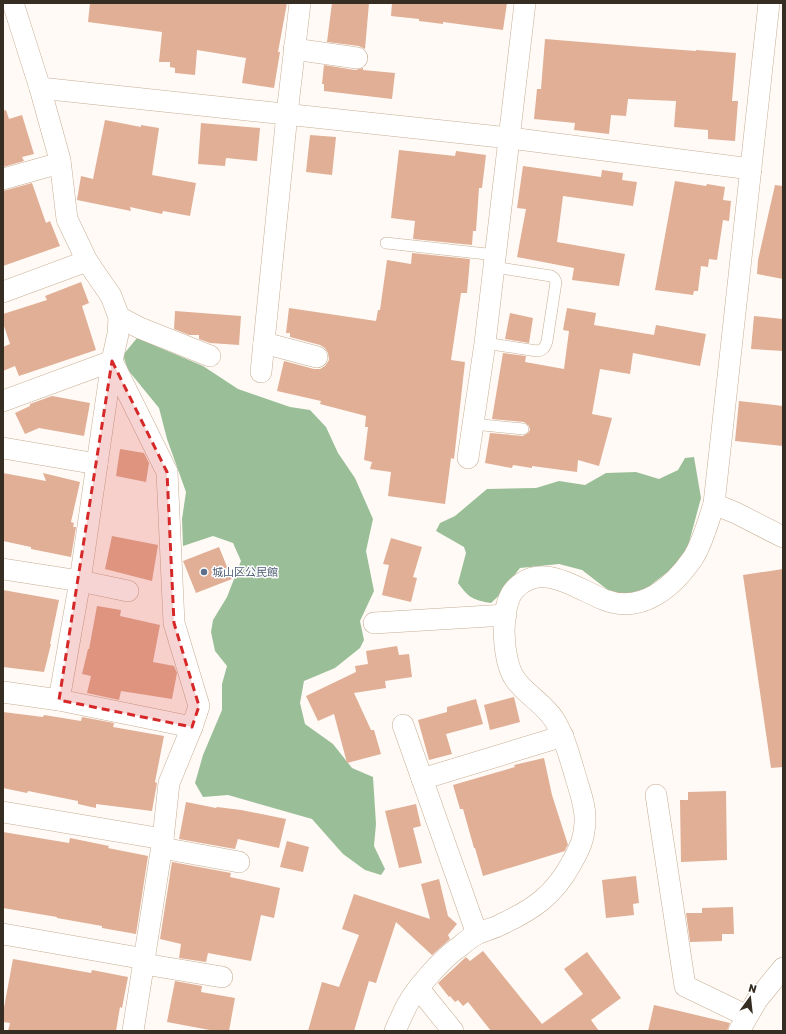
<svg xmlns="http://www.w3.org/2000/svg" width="786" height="1034" font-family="Rubik,'Noto Sans JP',sans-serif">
  <rect width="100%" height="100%" fill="#fffaf5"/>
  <g fill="#9abf98">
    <polygon points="137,338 203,366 238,389 290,407 310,410 326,427 338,453 355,478 373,519 366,551 374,591 360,621 364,640 360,648 335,668 304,681 300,703 305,724 333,744 352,768 373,777 376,824 374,846 385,869 381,875 365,870 343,854 312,819 228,795 203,797 195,783 203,755 222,710 222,684 227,666 215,651 211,632 213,620 227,597 241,561 233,543 213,536 183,546 182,519 186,492 167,439 159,408 128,370 123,355"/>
    <path d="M694,457L701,498L687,550L673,568L652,584L638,598L608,590L582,570L559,564L520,568C510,580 503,593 491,603C473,600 469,598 458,583L466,553L464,547L436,531L440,523L455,516L487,489L536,488L559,481L585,485L606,473L636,472L659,479L678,470L685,458Z"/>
  </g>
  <g fill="#e1af96">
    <polygon points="90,3 287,3 278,52 280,52 274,88 242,83 246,58 197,50 195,75 175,73 175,68 170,67 170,62 159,62 162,32 88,22"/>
    <polygon points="332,3 369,3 365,49 359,46 327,42"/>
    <polygon points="392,3 507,3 503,30 443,22 443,24 419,21 419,19 391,16"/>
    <polygon points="545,39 643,47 696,51 696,50 736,53 732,101 738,101 735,141 708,139 708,130 674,127 676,101 628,99 626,116 611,115 609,134 574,130 575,123 534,119 537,89 541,89"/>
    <polygon points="324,65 355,70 363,68 363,70 395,73 392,99 324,91 324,84 322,84"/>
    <polygon points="6,110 9,119 22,115 34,154 22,157 24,161 3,167 3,111"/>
    <polygon points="105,120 141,127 141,125 159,128 152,175 196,183 190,216 163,211 162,214 130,207 131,211 77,200 81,176 93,179"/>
    <polygon points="201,123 260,128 257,161 226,158 225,166 198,164"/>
    <polygon points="310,135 336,137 332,175 306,172"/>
    <polygon points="399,150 455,156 456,151 486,155 482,188 479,188 476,231 473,231 472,245 413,239 415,221 391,218"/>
    <polygon points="523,166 601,177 602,170 623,173 622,180 637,182 633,206 563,196 557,242 625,254 619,286 572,280 574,268 517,257 526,209 517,208"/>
    <polygon points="675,181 706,186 707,184 725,187 723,200 731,201 729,221 723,220 717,260 709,259 708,267 701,266 698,291 694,291 693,295 655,290"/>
    <polygon points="32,183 46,223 50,221 60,246 3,266 3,191"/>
    <polygon points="775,185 783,186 783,279 757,274 758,260"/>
    <polygon points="412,253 470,259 467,293 461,293 451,360 465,362 454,459 451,458 445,504 388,496 391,472 370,469 372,462 364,460 368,427 365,427 366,416 320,404 321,401 277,391 284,361 314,369 320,369 325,366 329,360 328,353 325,348 320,345 290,337 290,333 286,333 289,308 376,321 378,310 380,310 387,260 411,264"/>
    <polygon points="81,282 89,303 82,306 96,350 19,376 15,366 3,371 3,347 10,344 3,323 3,314 47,300 45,296"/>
    <polygon points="567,308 596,313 594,325 654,335 656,325 706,334 700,366 633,353 630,374 600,369 592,414 612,418 599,466 578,460 577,472 532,466 532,468 513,465 512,468 485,463 490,433 523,436 528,433 530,430 529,426 524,422 492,419 503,353 526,356 525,362 564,369 569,331 563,330"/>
    <polygon points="175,311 241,316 239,345 210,343 199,339 199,335 189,335 174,329"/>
    <polygon points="510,313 533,318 529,343 505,339"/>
    <polygon points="754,316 783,319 783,351 751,349"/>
    <polygon points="52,396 90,403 84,436 39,428 25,434 15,413 30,406 30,404"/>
    <polygon points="739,401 783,406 783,446 735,441"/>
    <polygon points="120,449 144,453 149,463 146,482 116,476"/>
    <polygon points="3,473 46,481 43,473 80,482 71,522 74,523 73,527 76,527 71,557 31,549 31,547 3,541"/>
    <polygon points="112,536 158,545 152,581 105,569"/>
    <polygon points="391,538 422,547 413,577 417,578 411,602 382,595 389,565 383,564"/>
    <polygon points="219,547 232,579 196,593 183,561"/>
    <polygon points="783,569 783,767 771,768 743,575"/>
    <polygon points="3,590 59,600 50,644 51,644 44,672 3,667"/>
    <polygon points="97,606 121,610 120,616 160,625 153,662 174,666 177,673 172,699 121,691 119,700 87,693 91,676 82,674 88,649 89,649"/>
    <polygon points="397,646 399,655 409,654 412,677 385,681 386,688 354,693 371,730 374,730 381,754 347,763 334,714 318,721 306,696 356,672 355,666 368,664 366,651"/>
    <polygon points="514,697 520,722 490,730 484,705"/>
    <polygon points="476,699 483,724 446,734 452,754 429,760 418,720 447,712 447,707"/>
    <polygon points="3,712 43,717 44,715 81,721 82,717 114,723 113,727 164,736 155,782 157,783 152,811 96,804 96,808 78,804 78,801 28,791 27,793 3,788"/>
    <polygon points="544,758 552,795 568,845 566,848 565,851 483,876 475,848 474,848 463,809 460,809 453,785 515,767 514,765"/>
    <polygon points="726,791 727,860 681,862 680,800 688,800 688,792"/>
    <polygon points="186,802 216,808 217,807 241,810 286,819 279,848 238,839 235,849 179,839"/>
    <polygon points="416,804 421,826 413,828 422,863 399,868 385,811"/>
    <polygon points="3,832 69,843 70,838 109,846 108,848 148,856 136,934 102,928 102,926 57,918 57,917 3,908"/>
    <polygon points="287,841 309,847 303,872 280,867"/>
    <polygon points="172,862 231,873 230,877 280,888 274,918 261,915 251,961 208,953 206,962 179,958 181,944 160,939"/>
    <polygon points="636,876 639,903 633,904 634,915 606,918 602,880"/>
    <polygon points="439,879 448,916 457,924 448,935 450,939 432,955 396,922 376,983 369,981 354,1031 308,1031 322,982 339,987 359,935 342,929 354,894 430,919 421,884"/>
    <polygon points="733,907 734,934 722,934 722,941 690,942 686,913 702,913 702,908"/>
    <polygon points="483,951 542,1024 583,994 564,969 587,952 621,998 591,1020 599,1031 491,1031 468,1002 463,1006 458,1000 455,1002 450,996 449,997 438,983 466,957 470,961"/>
    <polygon points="13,959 91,973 92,970 128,977 122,1008 120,1007 116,1031 8,1031 10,1023 3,1022 3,1013"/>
    <polygon points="175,981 202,986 201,992 235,998 229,1031 215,1031 167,1022"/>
    <polygon points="654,1005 730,1023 727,1031 648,1031"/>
  </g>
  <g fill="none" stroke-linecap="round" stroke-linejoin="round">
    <defs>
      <g id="service">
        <polyline points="386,243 496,255"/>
        <path d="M485,343L537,351C543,350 545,348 547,341L556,282L554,278L551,276L494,267"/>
        <polyline points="473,424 523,429"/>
      </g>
      <g id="minor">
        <polyline points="13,3 40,88 60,160 67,219 87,261 111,296 119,317 118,334 112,361 80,581 59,700"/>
        <polyline points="294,49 357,58"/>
        <polyline points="40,88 510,138 751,169"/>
        <polyline points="3,179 60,163"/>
        <polyline points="3,292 87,261"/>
        <polyline points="119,317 140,328 210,356"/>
        <polyline points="264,343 317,357"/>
        <polyline points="261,372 287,114 300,3"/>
        <polyline points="3,401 112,361 167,472 174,623 199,706 192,727"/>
        <polyline points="3,448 97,464"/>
        <polyline points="468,458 485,343 525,3"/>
        <polyline points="714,504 736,513 783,537"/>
        <polyline points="3,569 80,581 128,591"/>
        <polyline points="374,623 506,615"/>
        <polyline points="3,692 59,700 192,727 169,783 163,839 133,1031"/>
        <polyline points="403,725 477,934"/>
        <polyline points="422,779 563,736"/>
        <polyline points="656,795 685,986 747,1016"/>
        <polyline points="3,812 163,839"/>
        <polyline points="162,848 239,862"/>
        <polyline points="3,934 145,959"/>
        <polyline points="144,964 222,977"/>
        <polyline points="419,989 453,1031"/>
        <path d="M395,1031C399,1022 403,1013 407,1005C417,987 442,959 459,947C465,942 472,936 479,933C486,930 495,928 502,924C534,909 554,895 571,864C580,848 584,840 585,822C586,807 580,792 576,778C570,758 565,738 555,721C545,704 526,695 515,679C502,661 499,606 515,589C542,560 578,590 605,600C642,614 673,587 693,558C703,542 708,522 714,504L769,3"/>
        <polyline points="739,1031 757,1000 783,968"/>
      </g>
    </defs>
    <use href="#service" stroke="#c6ae95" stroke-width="12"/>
    <use href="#minor" stroke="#c6ae95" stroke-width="22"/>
    <use href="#service" stroke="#fff" stroke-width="11"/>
    <use href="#minor" stroke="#fff" stroke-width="21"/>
  </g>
  <path fill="#d62828" fill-opacity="0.2" stroke="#d62828" stroke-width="3" stroke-dasharray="8 5" stroke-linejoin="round" d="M112,361L167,472L174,623L199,706L192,727L59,700Z"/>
  <circle fill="#5c6f8a" stroke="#fff" stroke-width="1.5" cx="204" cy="572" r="4"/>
  <g text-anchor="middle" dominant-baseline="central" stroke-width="3" stroke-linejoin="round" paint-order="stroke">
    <g font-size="11" fill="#4e5e75" stroke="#fff" text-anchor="start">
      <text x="212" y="572">城山区公民館</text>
    </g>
  </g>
  <rect width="786" height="1034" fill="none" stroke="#362d23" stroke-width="8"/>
  <g transform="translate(750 998) rotate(15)" stroke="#ffffff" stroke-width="3" paint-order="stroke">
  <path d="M0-3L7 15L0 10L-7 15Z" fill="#362d23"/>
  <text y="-6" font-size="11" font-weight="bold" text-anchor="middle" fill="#362d23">N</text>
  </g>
</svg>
